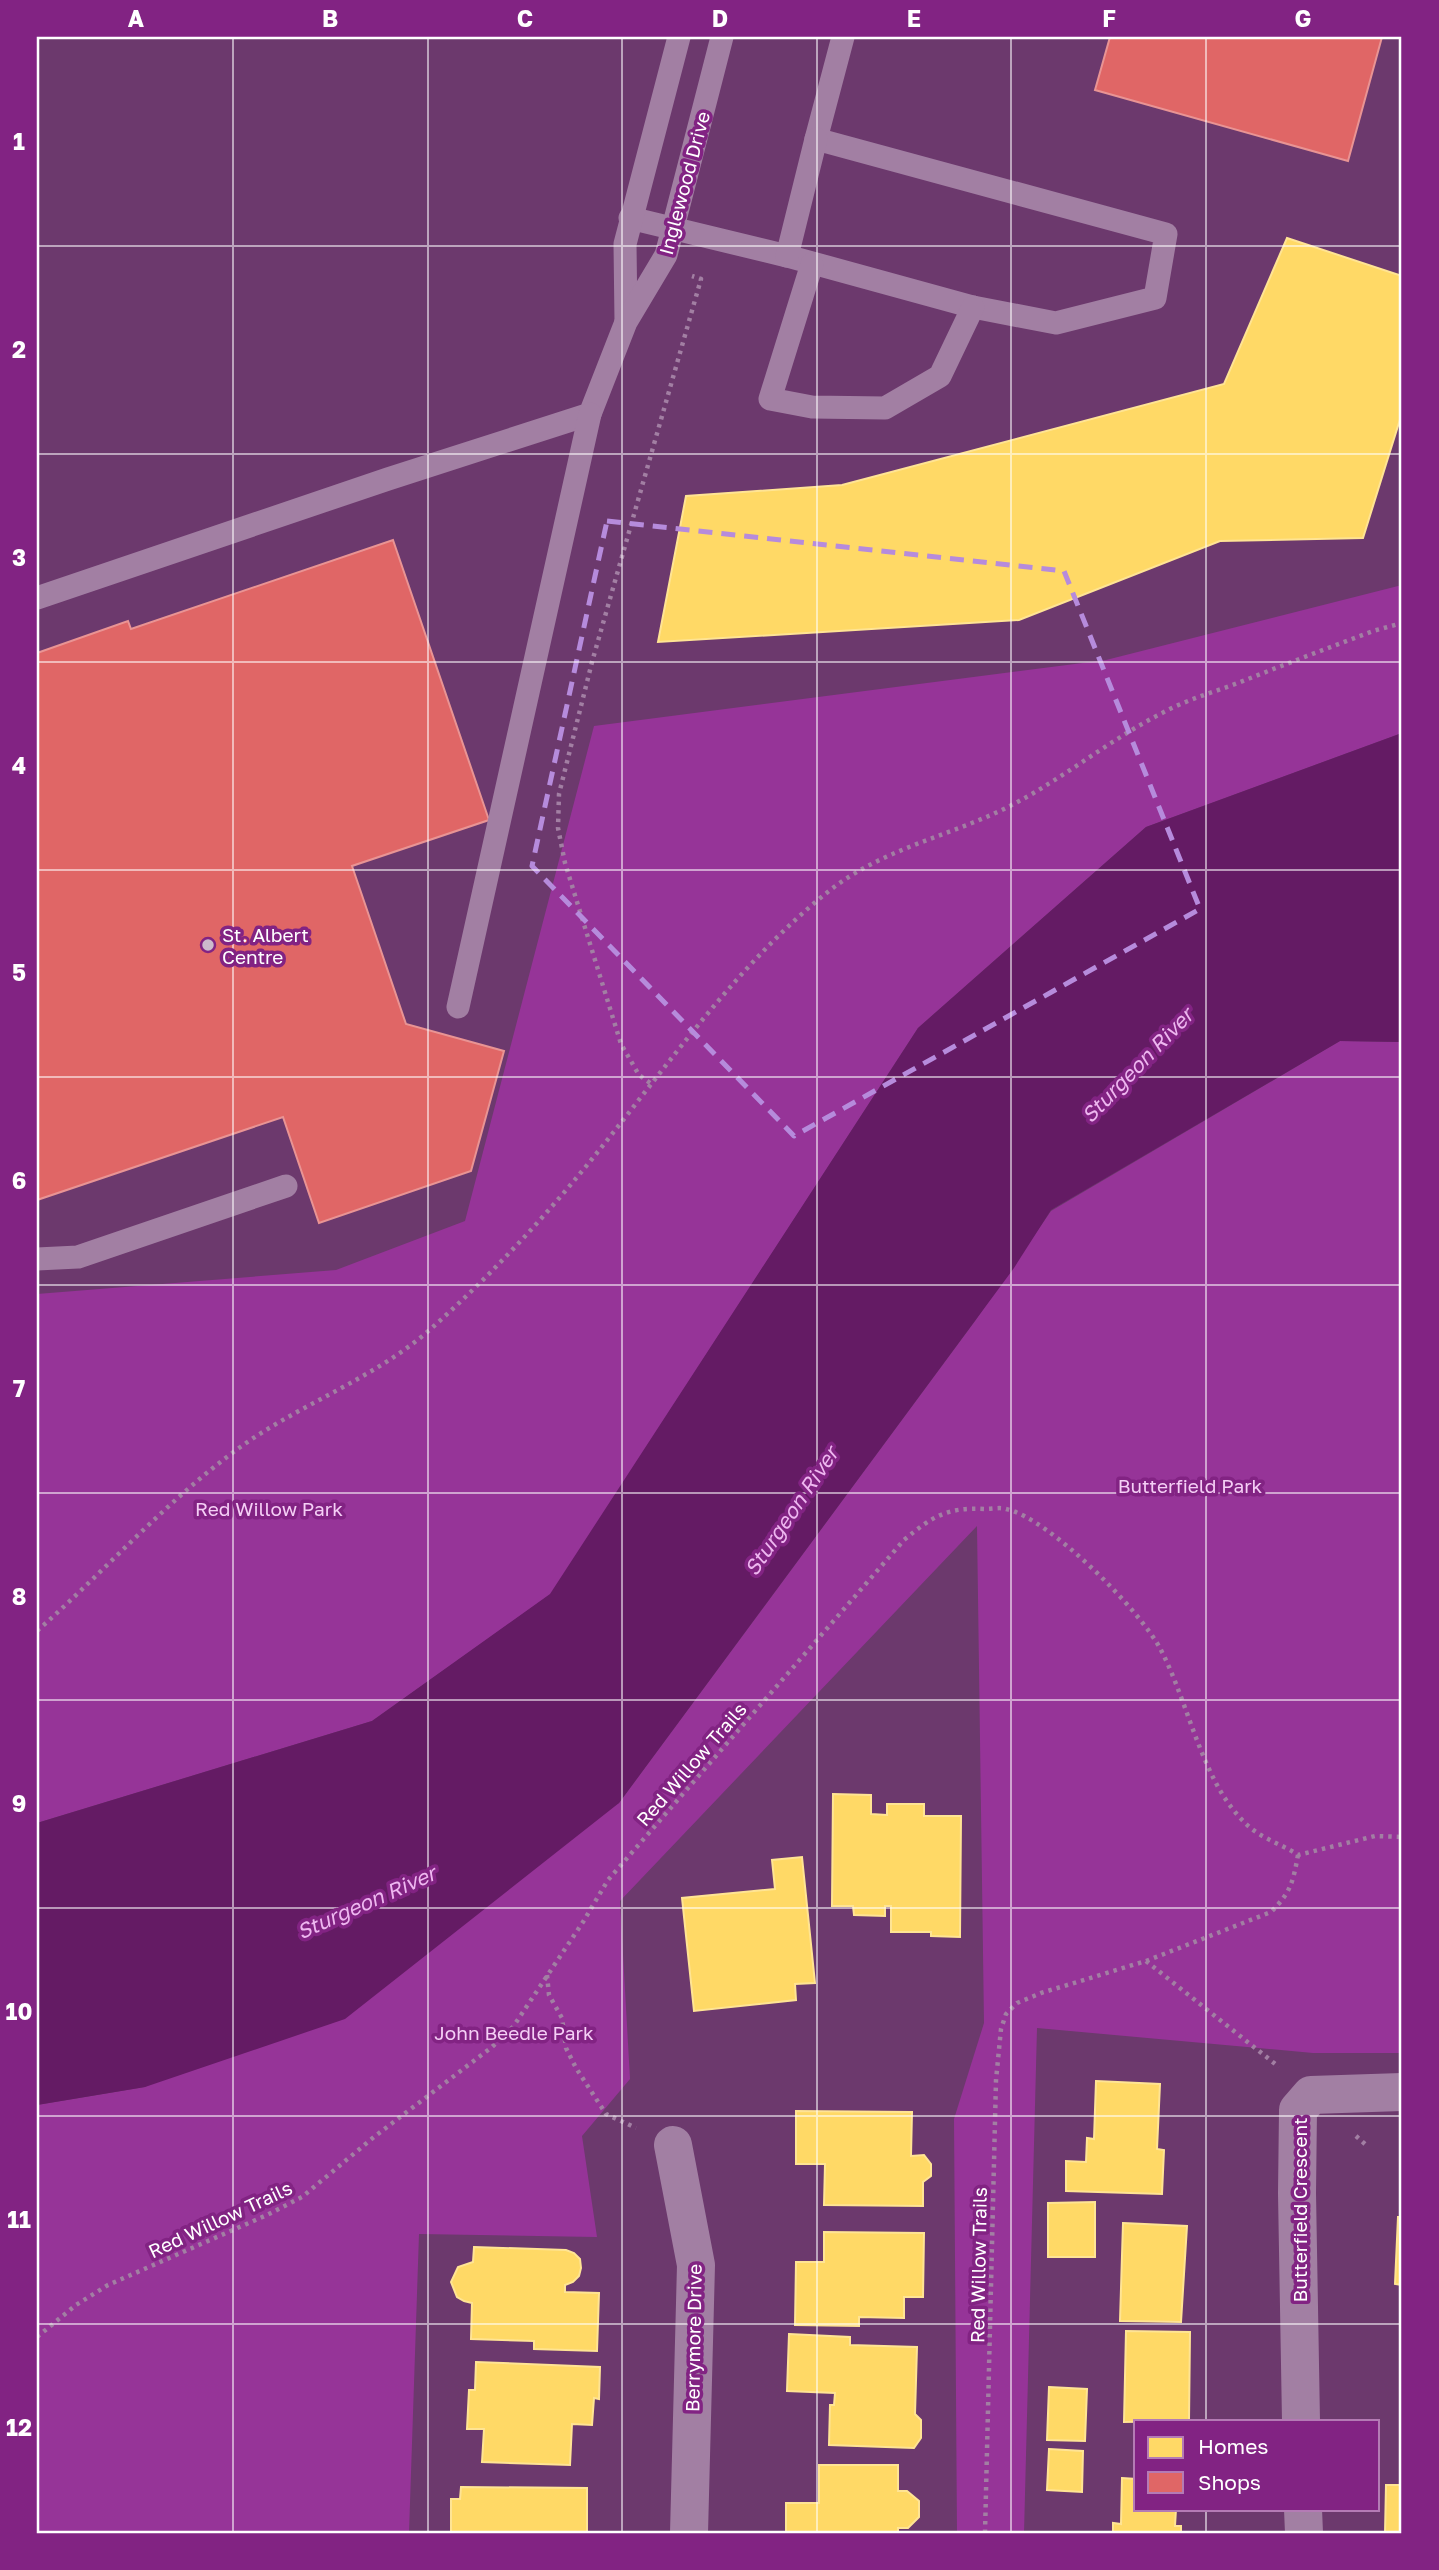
<svg xmlns="http://www.w3.org/2000/svg" width="1439" height="2570" font-family="'Golos Text',sans-serif">
  <rect width="100%" height="100%" fill="#6c396d"/>
  <g fill="#963498">
    <polygon points="1402,585 1402,733 1146,827 918,1028 551,1594 372,1721 37,1823 37,1294 336,1270 465,1221 594,726 1106,660"/>
    <polygon points="1340,1041 1402,1042 1402,2053 1313,2053 1037,2028 1024,2533 957,2533 954,2119 984,2023 977,1526 620,1901 630,2079 582,2136 597,2237 419,2234 409,2533 37,2533 37,2105 145,2087 619,1803 975,1321 1051,1211"/>
  </g>
  <polygon fill="#641b64" points="1402,733 1402,1042 1340,1041 1051,1210 1014,1268 619,1803 345,2019 145,2087 37,2105 37,1823 372,1721 550,1594 918,1028 1146,827"/>
  <g fill="#ffd966" stroke="#ffe494" stroke-width="2">
    <polygon points="1287,238 1402,276 1402,413 1363,538 1220,541 1019,620 658,642 686,496 842,485 1224,384"/>
    <polygon points="833,1794 871,1795 871,1814 887,1815 887,1804 924,1804 924,1816 961,1816 960,1937 931,1936 931,1932 891,1932 891,1906 885,1906 885,1916 854,1915 853,1906 832,1906"/>
    <polygon points="802,1857 815,1983 795,1984 796,2000 694,2011 682,1898 775,1889 772,1860"/>
    <polygon points="1096,2081 1160,2084 1157,2149 1164,2150 1162,2194 1066,2191 1066,2161 1086,2162 1087,2138 1094,2139"/>
    <polygon points="796,2111 912,2112 911,2156 924,2155 931,2164 931,2176 923,2182 923,2206 824,2205 825,2164 796,2164"/>
    <polygon points="1095,2202 1095,2257 1048,2257 1048,2203"/>
    <polygon points="1398,2217 1402,2217 1402,2285 1395,2284"/>
    <polygon points="1123,2223 1187,2226 1181,2322 1120,2321"/>
    <polygon points="824,2232 924,2233 923,2297 904,2297 904,2318 859,2317 859,2326 795,2325 796,2262 824,2262"/>
    <polygon points="474,2247 566,2250 574,2253 580,2259 581,2268 579,2276 573,2282 565,2285 565,2292 599,2293 597,2351 534,2349 534,2341 471,2339 472,2303 464,2301 457,2297 451,2282 458,2267 473,2262"/>
    <polygon points="1126,2331 1190,2332 1189,2421 1124,2422"/>
    <polygon points="789,2334 850,2337 850,2345 917,2347 915,2414 921,2420 921,2438 914,2448 829,2445 830,2405 834,2405 835,2393 787,2391"/>
    <polygon points="476,2362 600,2367 599,2399 594,2398 592,2425 572,2424 570,2465 482,2462 484,2429 467,2429 469,2390 475,2390"/>
    <polygon points="1049,2387 1087,2389 1085,2441 1047,2440"/>
    <polygon points="1049,2449 1083,2451 1082,2492 1047,2490"/>
    <polygon points="819,2465 898,2465 898,2491 907,2491 919,2501 919,2517 908,2528 898,2528 898,2533 786,2533 786,2503 819,2503"/>
    <polygon points="1122,2478 1136,2479 1136,2509 1176,2509 1175,2526 1181,2526 1181,2533 1113,2533 1113,2523 1121,2524"/>
    <polygon points="1386,2485 1402,2485 1402,2533 1385,2533"/>
    <polygon points="461,2487 587,2488 587,2533 451,2533 451,2499 460,2499"/>
  </g>
  <g fill="#e06666" stroke="#e99494" stroke-width="2">
    <polygon points="1110,37 1382,37 1348,161 1095,90"/>
    <polygon points="393,540 489,820 352,866 406,1024 504,1051 471,1171 319,1223 283,1117 37,1200 37,653 128,621 131,629"/>
  </g>
  <g fill="none" stroke-linecap="round" stroke-linejoin="round">
    <g stroke="#a27fa3" stroke-width="4.5" stroke-dasharray="3.5 5" stroke-linecap="butt">
      <polyline points="650,1083 639,1075 621,1044 565,863 558,828 559,794 592,662 701,279 692,276"/>
      <path d="M37,1631C105,1571 166,1501 239,1448C301,1403 377,1378 434,1326C491,1275 544,1218 592,1159C667,1067 736,965 829,891C882,849 947,837 1006,808C1062,780 1110,739 1166,711C1189,699 1214,692 1238,683C1283,665 1328,648 1373,631L1402,623"/>
      <polyline points="1146,1961 1279,2067"/>
      <polyline points="547,1975 549,1995 562,2018 566,2048 576,2068 606,2114 636,2128"/>
      <polyline points="1356,2136 1366,2145"/>
      <path d="M37,2337L76,2305L108,2285L267,2215L302,2197L374,2137L492,2047L513,2027L583,1922L608,1880L904,1540C933,1516 947,1507 985,1509C992,1509 1000,1507 1006,1509C1049,1518 1141,1611 1161,1650C1185,1697 1196,1752 1224,1797C1233,1810 1243,1823 1256,1832C1269,1841 1285,1846 1298,1855L1375,1836L1402,1837"/>
      <path d="M985,2533L996,2080L1001,2029L1006,2014L1017,2003L1041,1993L1146,1961L1271,1912C1291,1892 1293,1882 1298,1855"/>
    </g>
    <g stroke="#a27fa3" stroke-width="23">
      <polyline points="630,218 787,256 973,307 1056,323 1155,298 1166,234 816,139 843,37"/>
      <polyline points="787,256 816,139"/>
      <polyline points="812,264 770,399 812,407 885,408 940,376 973,307"/>
      <polyline points="626,321 625,244 679,37"/>
      <polyline points="37,598 388,479 590,414 626,322 666,255 722,37"/>
      <polyline points="458,1007 590,414"/>
      <polyline points="37,1259 78,1257 286,1186"/>
    </g>
    <g stroke="#a27fa3" stroke-width="38">
      <polyline points="673,2145 696,2265 689,2533"/>
      <polyline points="1301,2421 1297,2193 1298,2110 1311,2095 1402,2092"/>
      <polyline points="1303,2509 1304,2533"/>
    </g>
  </g>
  <path fill="none" stroke="#b68bdc" stroke-width="5" stroke-dasharray="14 9" stroke-linejoin="round" d="M607,521L1064,571L1200,909L794,1136L532,866Z"/>
  <path fill="none" stroke="#fff" stroke-width="2" stroke-opacity="0.55" d="M233,37V2533M428,37V2533M622,37V2533M817,37V2533M1011,37V2533M1206,37V2421M37,246H1402M37,454H1402M37,662H1402M37,870H1402M37,1077H1402M37,1285H1402M37,1493H1402M37,1700H1402M37,1908H1402M37,2116H1402M37,2324H1402M1206,2509V2533"/>
  <circle fill="#ccbacc" stroke="#822383" stroke-width="2.5" cx="208" cy="945" r="7"/>
  <g text-anchor="middle" dominant-baseline="central" stroke-width="7" stroke-linejoin="round" paint-order="stroke">
    <g font-size="19" fill="#fff" stroke="#822383">
      <text transform="translate(684 183) rotate(-75)">Inglewood Drive</text>
      <text transform="translate(691 1764) rotate(-49)">Red Willow Trails</text>
      <text transform="translate(1299 2210) rotate(-90)">Butterfield Crescent</text>
      <text transform="translate(220 2219) rotate(-25)">Red Willow Trails</text>
      <text transform="translate(978 2265) rotate(-89)">Red Willow Trails</text>
      <text transform="translate(693 2338) rotate(-89)">Berrymore Drive</text>
    </g>
    <g font-size="19" fill="#fff" stroke="#822383" text-anchor="start">
      <text x="222" y="934">St. Albert<tspan x="222" dy="22">Centre</tspan></text>
    </g>
    <g font-size="19" fill="#f5cff6" stroke="#822383">
      <text x="1190" y="1485">Butterfield Park</text>
      <text x="269" y="1508">Red Willow Park</text>
      <text x="514" y="2032">John Beedle Park</text>
    </g>
    <g font-size="21" font-style="italic" fill="#eeb7f0" stroke="#822383">
      <text transform="translate(1137 1065) rotate(-46)">Sturgeon River</text>
      <text transform="translate(791 1511) rotate(-56)">Sturgeon River</text>
      <text transform="translate(366 1902) rotate(-24)">Sturgeon River</text>
    </g>
  </g>
  <rect width="1439" height="2570" fill="none" stroke="#822383" stroke-width="77"/>
  <rect x="1134" y="2420" width="245" height="91" fill="#822383" stroke="#b47bb5" stroke-width="2"/>
  <rect x="1148" y="2437" width="35" height="21" fill="#ffd966" stroke="#b47bb5" stroke-width="2"/>
  <text x="1198" y="2454" font-size="21" fill="#ffffff">Homes</text>
  <rect x="1148" y="2472" width="35" height="21" fill="#e06666" stroke="#b47bb5" stroke-width="2"/>
  <text x="1198" y="2490" font-size="21" fill="#ffffff">Shops</text>
  <rect x="38" y="38" width="1362" height="2494" fill="none" stroke="#fff" stroke-width="2.5"/>
  <g font-size="23" text-anchor="middle" font-weight="bold" fill="#fff">
    <text x="136" y="27">A</text>
    <text x="330" y="27">B</text>
    <text x="525" y="27">C</text>
    <text x="720" y="27">D</text>
    <text x="914" y="27">E</text>
    <text x="1109" y="27">F</text>
    <text x="1303" y="27">G</text>
    <text x="19" y="150">1</text>
    <text x="19" y="358">2</text>
    <text x="19" y="566">3</text>
    <text x="19" y="774">4</text>
    <text x="19" y="981">5</text>
    <text x="19" y="1189">6</text>
    <text x="19" y="1397">7</text>
    <text x="19" y="1605">8</text>
    <text x="19" y="1812">9</text>
    <text x="19" y="2020">10</text>
    <text x="19" y="2228">11</text>
    <text x="19" y="2436">12</text>
  </g>
</svg>
